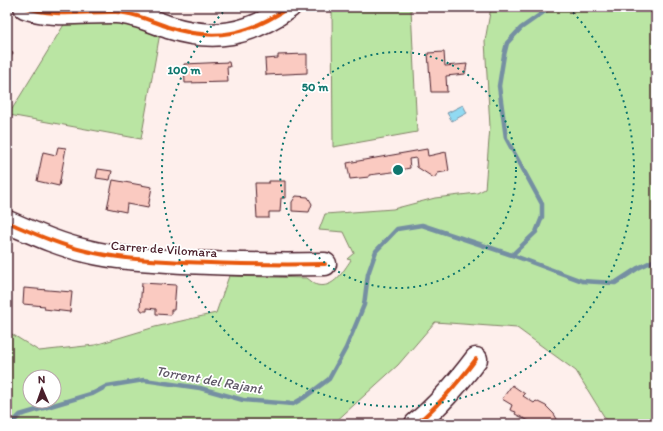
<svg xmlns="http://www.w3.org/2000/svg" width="663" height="431" font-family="Itim,sans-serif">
  <rect width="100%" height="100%" fill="#feefec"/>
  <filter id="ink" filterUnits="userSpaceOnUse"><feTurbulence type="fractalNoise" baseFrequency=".025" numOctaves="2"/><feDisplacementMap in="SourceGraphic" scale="8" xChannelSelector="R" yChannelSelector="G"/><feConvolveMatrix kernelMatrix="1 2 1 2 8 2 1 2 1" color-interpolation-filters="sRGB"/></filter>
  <g filter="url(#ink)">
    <g fill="#bae5a3" stroke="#828267" fill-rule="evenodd">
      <polygon points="332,7 411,8 417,132 333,147"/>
      <path d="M491,7H656V424H605V418L576,371L517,328L435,322L398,365L333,424H7V331L39,351L95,345L155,327L216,313L229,276L307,278C310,280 314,284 317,285C334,289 343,271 351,260L347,259L354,253L344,232L319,230L325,214L393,209L435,198L477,193L485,189L490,127L485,41ZM30,377H54V401H30Z"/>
      <polygon points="65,23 122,23 160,33 141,139 9,115 7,118 7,114 9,114"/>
    </g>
    <polygon fill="#91daf2" stroke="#758fa2" points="463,105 467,113 452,121 447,113"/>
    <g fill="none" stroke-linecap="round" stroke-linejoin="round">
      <g stroke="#758fa2" stroke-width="4.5">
        <polyline points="512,255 582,281 615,283 638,268 653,261 656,261"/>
        <polyline points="11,424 20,415 94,393 107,386 144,380 200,388 243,400 293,404 305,397 329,379 346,348 364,305 368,274 376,251 397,229 422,225 512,255 536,232 542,217 542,204 506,138 499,86 504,55 507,43 521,28 551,7"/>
      </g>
    </g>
    <g fill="#facac1" stroke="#4a1f2b">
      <polygon points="7,51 13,53 9,61 7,60"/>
      <polygon points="444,52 445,66 467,64 465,74 446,76 447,92 431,92 428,53"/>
      <polygon points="307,54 307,73 266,75 265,59 278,58 278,55"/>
      <polygon points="229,62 230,67 227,67 228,82 185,83 184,64"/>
      <polygon points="58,147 66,148 59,186 37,181 43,152 56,155"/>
      <polygon points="427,149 428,156 446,152 449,171 438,173 434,178 417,167 416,158 409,159 410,168 400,170 400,171 369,175 369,177 350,179 347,163"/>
      <polygon points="98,169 112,171 110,180 96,178"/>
      <polygon points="113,180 152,187 148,208 127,204 126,212 107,208"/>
      <polygon points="269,181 285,181 285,198 281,198 280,212 269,212 269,218 257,218 255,183 269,183"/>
      <polygon points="296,196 308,197 312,204 309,212 292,211 292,202"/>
      <polygon points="142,283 176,285 174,310 171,310 171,315 156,314 156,309 147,308 147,311 142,311 140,308"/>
      <polygon points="24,288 72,292 70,312 44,309 45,306 23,304"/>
      <polygon points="512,385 525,394 523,396 534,403 536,401 546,406 554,414 560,424 532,424 531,422 515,414 516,412 510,410 512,405 502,399"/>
    </g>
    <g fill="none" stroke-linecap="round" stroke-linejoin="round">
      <defs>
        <g id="minor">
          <path d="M25,7C53,18 86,11 116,12C134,13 151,21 168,27C214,42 249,35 289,7"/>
          <path d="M7,222C33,233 59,245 86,251C118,259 150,260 183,262C230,264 277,265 325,264"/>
          <path d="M416,424C439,405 458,383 476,359"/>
        </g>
      </defs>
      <use href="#minor" stroke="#4a1f2b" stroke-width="25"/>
      <use href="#minor" stroke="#fff" stroke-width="22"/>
      <defs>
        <g id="cycleway">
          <path d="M25,7C53,18 86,11 116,12C134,13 151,21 168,27C214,42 249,35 289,7"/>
          <path d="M7,222C33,233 59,245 86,251C118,259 150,260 183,262C230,264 277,265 325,264"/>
          <path d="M416,424C439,405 458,383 476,359"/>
        </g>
      </defs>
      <use href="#cycleway" stroke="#fff" stroke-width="6"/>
      <use href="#cycleway" stroke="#e8590c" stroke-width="4"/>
    </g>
  </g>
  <g fill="none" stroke="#0f766e" stroke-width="2" stroke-dasharray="2 4">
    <circle cx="398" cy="170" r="118"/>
    <path d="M569 8A236 236 0 1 1 227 8"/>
  </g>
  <g text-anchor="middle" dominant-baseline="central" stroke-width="3.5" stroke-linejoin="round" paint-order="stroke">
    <g font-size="13" fill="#4a1f2b" stroke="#fff">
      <text transform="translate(164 249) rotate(4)">Carrer de Vilomara</text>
    </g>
    <g font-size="14" font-style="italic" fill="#5f5767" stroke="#fff">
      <text transform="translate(209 380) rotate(10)">Torrent del Rajant</text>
    </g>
  </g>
  <circle cx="398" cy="170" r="6" fill="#0f766e" stroke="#fff" stroke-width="2"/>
  <g font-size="12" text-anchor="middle" font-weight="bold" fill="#0f766e" stroke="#fff" stroke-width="3.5" stroke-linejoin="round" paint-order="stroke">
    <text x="184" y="74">100 m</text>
    <text x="315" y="91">50 m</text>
  </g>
  <rect width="663" height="431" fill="none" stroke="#fff" stroke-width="24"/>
  <rect x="12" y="12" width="639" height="407" fill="none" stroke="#4a1f2b" stroke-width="1.5" filter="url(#ink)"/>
  <g transform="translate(42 389) rotate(358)"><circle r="19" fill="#ffffff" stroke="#b7a5aa"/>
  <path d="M0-3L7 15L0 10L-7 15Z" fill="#4a1f2b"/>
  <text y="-6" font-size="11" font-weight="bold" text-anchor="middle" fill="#4a1f2b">N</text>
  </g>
</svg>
